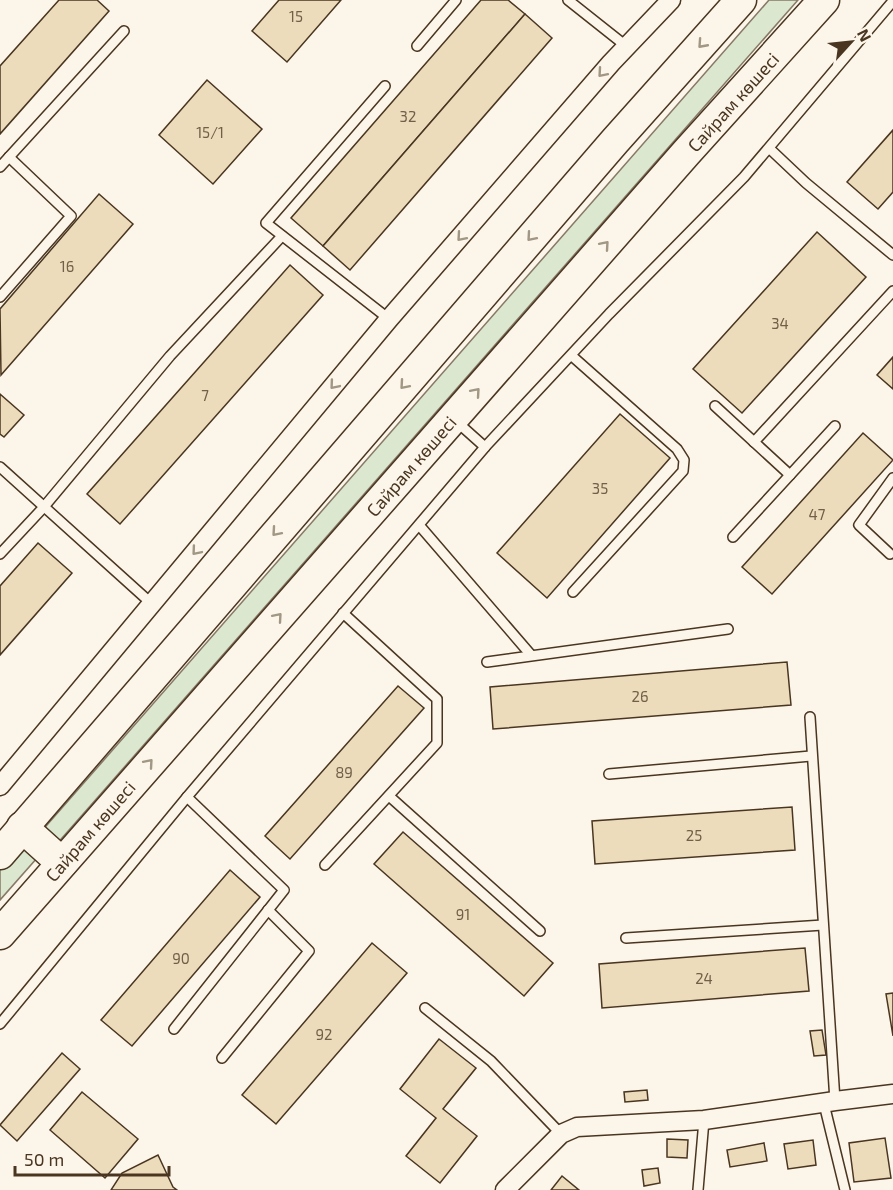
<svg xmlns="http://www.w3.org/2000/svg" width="893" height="1190" font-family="'Exo 2',sans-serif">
  <rect width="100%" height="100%" fill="#fbf6e9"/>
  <g fill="#dce7d0" stroke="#887966" stroke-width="1.5">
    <polygon points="769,0 798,0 55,846 40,833"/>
    <polygon points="22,845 37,858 0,900 0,870"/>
  </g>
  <g fill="#ecdcbc" stroke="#4a3520" stroke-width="1.5">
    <polygon points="59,0 97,0 109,11 0,134 0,66"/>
    <polygon points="279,0 341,0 287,62 252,31"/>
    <polygon points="481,0 508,0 525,14 323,246 291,218"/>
    <polygon points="525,14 552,38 350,270 323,246"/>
    <polygon points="207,80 262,129 213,184 159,135"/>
    <polygon points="893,130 893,192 878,209 847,182"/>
    <polygon points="99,194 133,224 1,375 0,309"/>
    <polygon points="817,232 866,277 742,413 693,369"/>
    <polygon points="290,265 323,295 120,524 87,494"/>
    <polygon points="893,357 893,389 877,375"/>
    <polygon points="0,394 24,415 4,437 0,434"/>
    <polygon points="620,414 670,458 547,598 497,553"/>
    <polygon points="863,433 893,460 772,594 742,567"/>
    <polygon points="38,543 72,573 0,655 0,586"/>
    <polygon points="787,662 791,705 493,729 490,687"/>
    <polygon points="398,686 424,708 290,859 265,836"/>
    <polygon points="792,807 795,850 595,864 592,821"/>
    <polygon points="403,832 553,963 524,996 374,864"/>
    <polygon points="230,870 260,897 132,1046 101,1020"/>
    <polygon points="372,943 407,973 276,1124 242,1095"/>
    <polygon points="805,948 809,991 602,1008 599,964"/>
    <polygon points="893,993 893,1036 886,994"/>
    <polygon points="822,1030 826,1055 814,1056 810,1031"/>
    <polygon points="439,1039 476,1068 443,1109 477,1136 440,1183 406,1156 436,1118 400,1089"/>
    <polygon points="62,1053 80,1069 17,1141 0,1125"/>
    <polygon points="647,1090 648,1100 625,1102 624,1092"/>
    <polygon points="82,1092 138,1139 105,1178 50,1130"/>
    <polygon points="885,1138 891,1178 854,1182 849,1143"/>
    <polygon points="667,1139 688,1140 687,1158 667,1157"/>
    <polygon points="813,1140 816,1165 788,1169 784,1144"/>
    <polygon points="764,1143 767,1161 730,1167 727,1150"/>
    <polygon points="158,1155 173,1187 177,1190 111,1190 122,1173"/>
    <polygon points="658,1168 660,1183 644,1186 642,1170"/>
    <polygon points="562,1176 579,1190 551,1190"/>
  </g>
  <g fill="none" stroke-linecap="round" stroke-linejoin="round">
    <defs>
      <g id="service">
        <polyline points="568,0 626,46"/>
        <polyline points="417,46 456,0"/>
        <polyline points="385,86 266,223 389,319"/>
        <polyline points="770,149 806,183 893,255"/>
        <polyline points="0,167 124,31"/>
        <polyline points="0,297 71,216 9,157"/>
        <polyline points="572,356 677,449 684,460 683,471 573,592"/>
        <polyline points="715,406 790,475 835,426"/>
        <polyline points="457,422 485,447"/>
        <polyline points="754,442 893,291"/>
        <polyline points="0,467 152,604"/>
        <polyline points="419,525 531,655"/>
        <polyline points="733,537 790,475"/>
        <polyline points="0,554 43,508 170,356 282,236"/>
        <polyline points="890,554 859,525 893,478"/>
        <polyline points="487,662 728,629"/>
        <polyline points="810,717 835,1101"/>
        <polyline points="609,774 811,756"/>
        <polyline points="389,796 540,931"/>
        <polyline points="325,865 437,743 437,699 343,613"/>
        <polyline points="626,938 823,925"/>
        <polyline points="425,1008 491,1061 561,1134"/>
        <polyline points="0,1024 187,797 485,447 609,314 744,177 893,1"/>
        <polyline points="174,1029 284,890 187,797"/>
        <polyline points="222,1058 309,951 268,910"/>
        <polyline points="824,1104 845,1190"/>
        <polyline points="698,1190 704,1120"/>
      </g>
      <g id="minor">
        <polyline points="0,786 389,319 611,63 671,0"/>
        <polyline points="505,1190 561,1134 577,1127 704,1120 835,1101 893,1094"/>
      </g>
      <g id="primary">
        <polyline points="22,827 62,863"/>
        <polyline points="0,854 615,141 741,0"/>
        <polyline points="0,934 686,153 824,0"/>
      </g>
    </defs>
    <use href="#service" stroke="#4a3520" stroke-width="12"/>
    <use href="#minor" stroke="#4a3520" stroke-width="21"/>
    <use href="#primary" stroke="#4a3520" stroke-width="33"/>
    <use href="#service" stroke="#fbf6e9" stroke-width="9"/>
    <use href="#minor" stroke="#fbf6e9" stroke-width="18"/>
    <use href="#primary" stroke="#fbf6e9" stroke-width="30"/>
  </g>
  <defs><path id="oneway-chevron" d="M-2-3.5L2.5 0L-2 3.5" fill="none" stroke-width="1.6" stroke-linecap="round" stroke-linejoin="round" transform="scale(1.5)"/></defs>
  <g stroke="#a29684">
    <use href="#oneway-chevron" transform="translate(702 44) rotate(132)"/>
    <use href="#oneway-chevron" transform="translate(602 73) rotate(131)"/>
    <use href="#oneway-chevron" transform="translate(461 237) rotate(131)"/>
    <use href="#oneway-chevron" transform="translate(531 237) rotate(131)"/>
    <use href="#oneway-chevron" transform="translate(605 245) rotate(-49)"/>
    <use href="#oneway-chevron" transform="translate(334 385) rotate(130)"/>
    <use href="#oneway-chevron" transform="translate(404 385) rotate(131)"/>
    <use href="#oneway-chevron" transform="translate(476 392) rotate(-49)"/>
    <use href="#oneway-chevron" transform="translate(276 532) rotate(131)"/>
    <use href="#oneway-chevron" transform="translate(196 551) rotate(130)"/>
    <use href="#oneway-chevron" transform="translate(278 617) rotate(-49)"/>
    <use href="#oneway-chevron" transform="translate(149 763) rotate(-49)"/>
  </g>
  <g text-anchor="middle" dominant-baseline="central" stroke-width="4.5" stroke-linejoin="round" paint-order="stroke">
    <g font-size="15" fill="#725f47">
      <text x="296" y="16">15</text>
      <text x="408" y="116">32</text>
      <text x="210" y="132">15/1</text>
      <text x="67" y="266">16</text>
      <text x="780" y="323">34</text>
      <text x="205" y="395">7</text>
      <text x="600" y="488">35</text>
      <text x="817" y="514">47</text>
      <text x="640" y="696">26</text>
      <text x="344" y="772">89</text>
      <text x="694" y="835">25</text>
      <text x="463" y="914">91</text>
      <text x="181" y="958">90</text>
      <text x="704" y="978">24</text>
      <text x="324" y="1034">92</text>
    </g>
    <g font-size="18" fill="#4a3520" stroke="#fbf6e9">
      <text transform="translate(733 102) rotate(-48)">Сайрам көшесі</text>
      <text transform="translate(411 466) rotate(-49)">Сайрам көшесі</text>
      <text transform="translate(90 831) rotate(-49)">Сайрам көшесі</text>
    </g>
  </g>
  <g transform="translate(851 42) rotate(63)" stroke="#fbf6e9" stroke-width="4.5" paint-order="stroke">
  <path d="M0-4.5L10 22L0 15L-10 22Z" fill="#4a3520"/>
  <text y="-9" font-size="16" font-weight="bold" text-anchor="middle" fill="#4a3520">N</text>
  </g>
  <path d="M15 1166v9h154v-9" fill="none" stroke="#4a3520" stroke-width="3"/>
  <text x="24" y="1166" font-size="18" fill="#4a3520" stroke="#fbf6e9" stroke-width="4.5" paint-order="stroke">50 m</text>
</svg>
